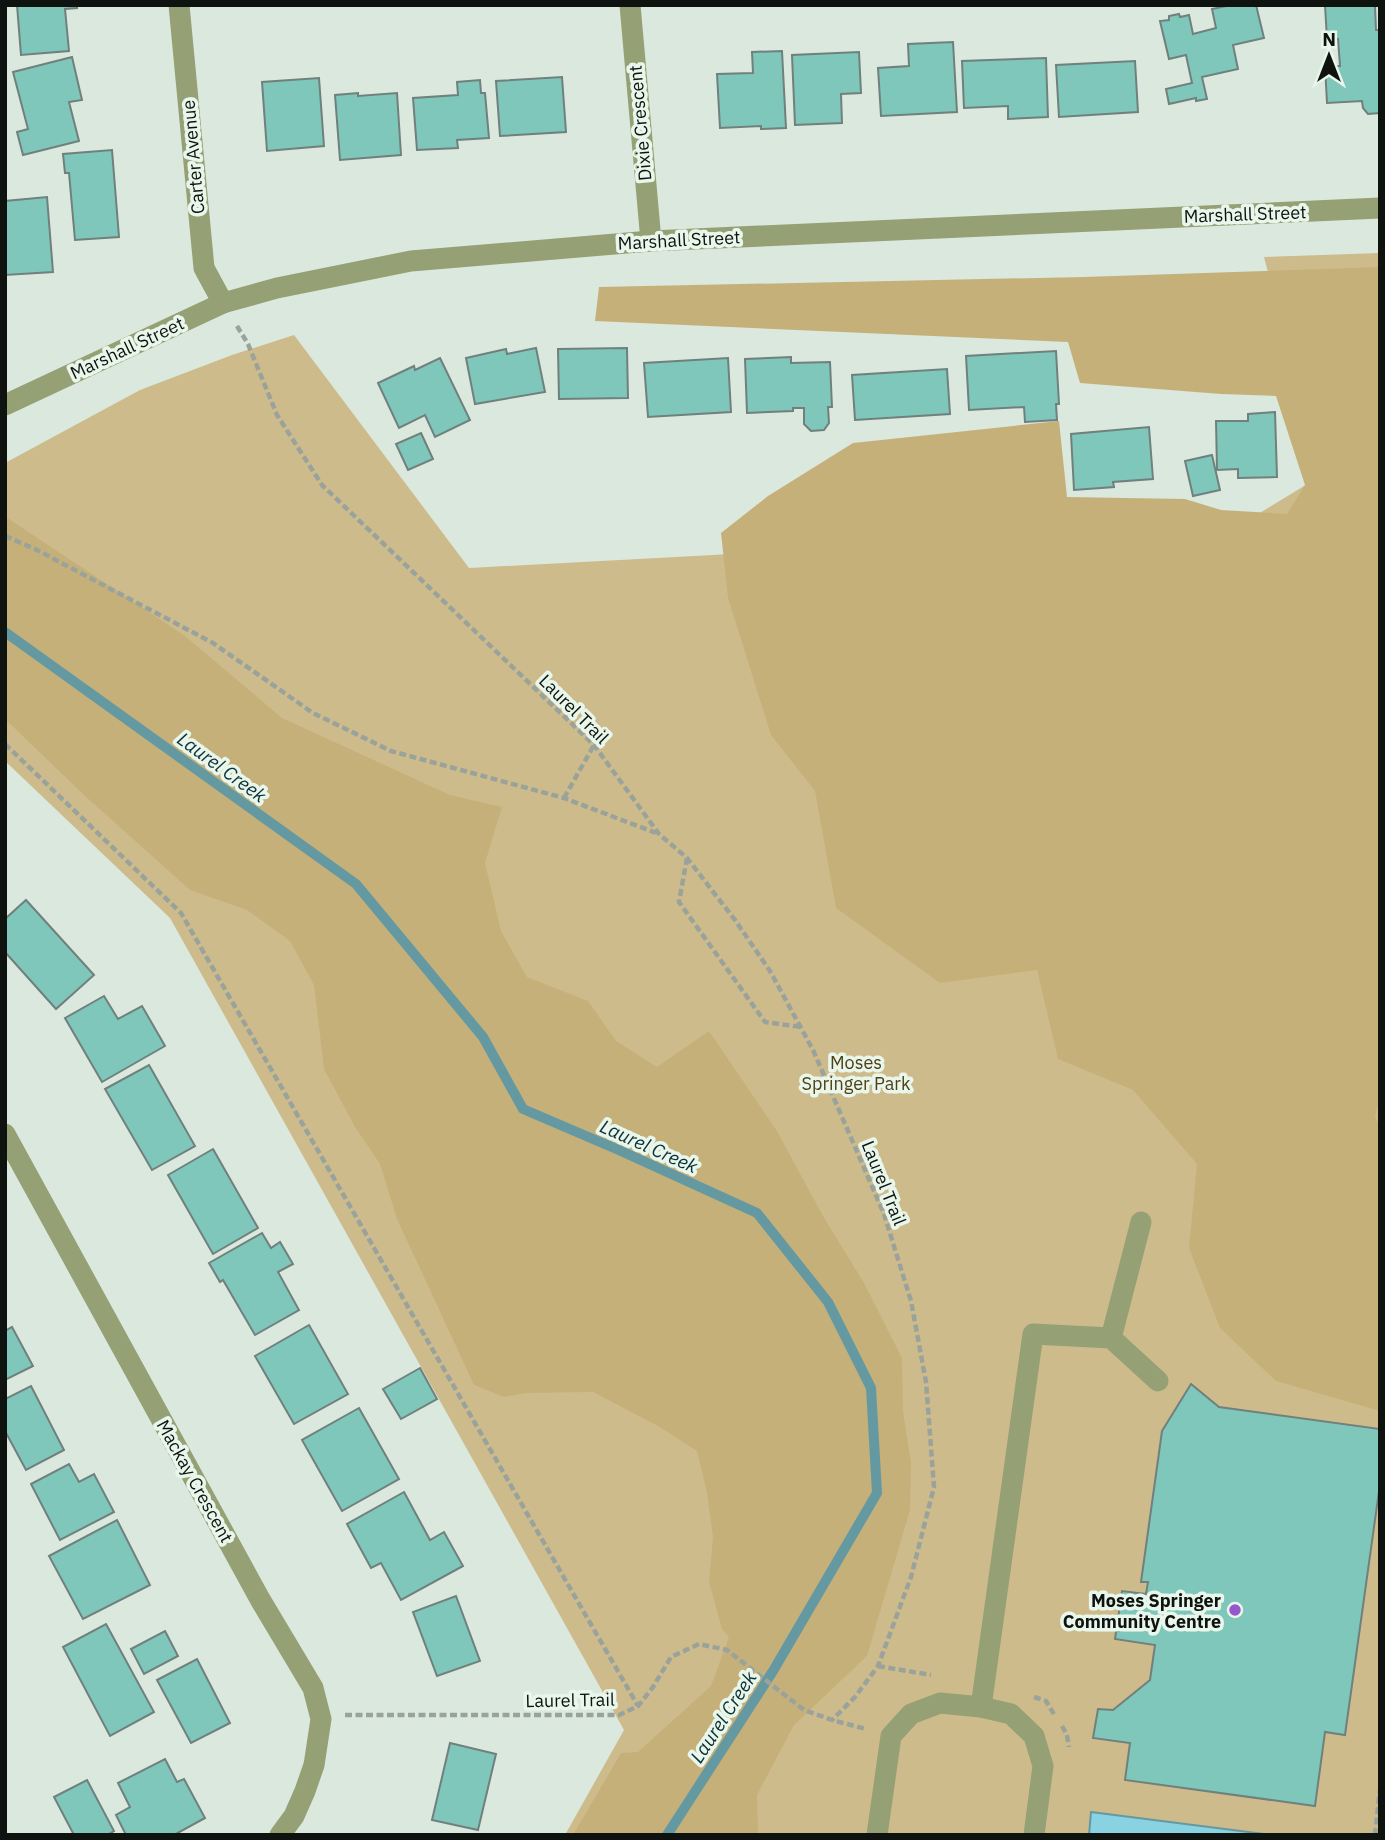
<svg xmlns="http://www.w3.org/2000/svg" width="1385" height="1840" font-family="'IBM Plex Sans',sans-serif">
  <rect width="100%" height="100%" fill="#dbe8de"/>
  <polygon fill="#cebb8b" points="1380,253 1380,1835 565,1835 624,1730 170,918 5,761 5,463 140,390 232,355 294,335 469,568 713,555 1245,522 1322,475 1264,257"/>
  <g fill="#c6b07a">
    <polygon points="1380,267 1380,1096 1375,1116 1380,1128 1380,1411 1276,1381 1220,1328 1189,1248 1197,1164 1133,1090 1058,1059 1037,970 940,983 836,908 815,791 771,735 728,598 721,533 768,496 853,443 1059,421 1067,497 1185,499 1221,510 1287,514 1305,485 1276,396 1221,394 1080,383 1068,342 595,321 599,287 1084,277"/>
    <polygon points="5,519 9,519 185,636 282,718 450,795 502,807 485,863 501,931 527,977 588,1001 616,1041 657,1067 709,1031 777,1131 823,1216 864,1283 902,1358 903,1411 911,1463 910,1510 867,1656 794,1725 757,1795 758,1835 573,1835 621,1753 638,1752 711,1686 729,1637 722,1629 709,1582 713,1537 707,1493 697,1451 658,1426 593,1392 527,1393 504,1397 474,1385 397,1219 380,1164 355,1127 324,1069 314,985 290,941 247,910 190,890 85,796 5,719"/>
  </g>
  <polygon fill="#89d2e1" stroke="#6499a2" stroke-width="2" points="1091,1812 1272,1835 1089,1835"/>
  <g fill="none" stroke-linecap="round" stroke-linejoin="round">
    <polyline stroke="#6499a2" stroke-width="10" points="5,632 356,884 483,1037 523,1109 621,1151 757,1213 828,1302 871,1388 877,1493 773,1671 667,1835"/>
  </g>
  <g fill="#7ec7ba" stroke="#70807d" stroke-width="2">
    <polygon points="17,5 77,5 77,8 65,9 69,51 21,55"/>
    <polygon points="1231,5 1256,5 1264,38 1233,45 1238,69 1202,77 1207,99 1196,101 1196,98 1169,104 1166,89 1192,83 1186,55 1169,59 1160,21 1169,20 1169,16 1179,14 1180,17 1189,15 1193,34 1216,28 1212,9"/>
    <polygon points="1325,5 1375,5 1376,30 1380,30 1380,113 1368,114 1363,108 1362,101 1327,103 1325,66 1340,66 1338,39 1327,39"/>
    <polygon points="953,42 957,112 881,116 878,68 909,66 908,44"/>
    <polygon points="782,51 786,128 761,129 761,126 720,128 717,74 753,73 752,52"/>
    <polygon points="859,52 861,93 841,94 842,123 795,125 792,55"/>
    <polygon points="72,57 82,100 69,102 79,141 23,155 17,132 28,129 13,72"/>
    <polygon points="1046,58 1048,117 1008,119 1008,106 964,108 962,61"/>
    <polygon points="1135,61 1138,112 1059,117 1056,65"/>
    <polygon points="562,77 566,132 500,136 496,81"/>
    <polygon points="319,78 324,146 267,151 262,82"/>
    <polygon points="480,80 481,93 485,93 489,138 457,140 458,148 417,150 413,98 458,95 457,82"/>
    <polygon points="358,93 358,96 397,93 401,155 340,160 335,95"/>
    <polygon points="112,150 119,237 75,240 69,173 65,173 63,154"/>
    <polygon points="47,197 53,272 5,275 5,201"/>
    <polygon points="536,348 545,392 475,404 466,358 506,349 507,354"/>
    <polygon points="627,348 628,398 559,399 558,349"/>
    <polygon points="1056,351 1059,404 1056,404 1057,420 1025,422 1024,407 969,410 966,356"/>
    <polygon points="791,357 791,363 830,362 832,407 828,407 829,423 824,430 811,431 804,424 804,408 793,408 793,411 747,413 745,359"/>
    <polygon points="440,358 470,420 435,437 425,415 399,428 378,383 414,366 415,370"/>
    <polygon points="728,358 731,412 648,417 644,363"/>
    <polygon points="947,369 950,414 855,420 852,375"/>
    <polygon points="1275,412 1277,477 1238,478 1238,469 1217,470 1216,421 1248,421 1248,414"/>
    <polygon points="1149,427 1153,479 1113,482 1114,487 1074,490 1071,434"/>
    <polygon points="421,433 433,459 408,470 396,444"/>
    <polygon points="1212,455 1220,490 1193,496 1185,461"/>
    <polygon points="26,900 94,975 56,1009 5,952 5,919"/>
    <polygon points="104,996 118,1019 142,1006 165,1046 102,1082 65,1018"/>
    <polygon points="149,1065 195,1146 152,1170 105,1089"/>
    <polygon points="213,1149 258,1228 213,1254 168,1175"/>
    <polygon points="262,1233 271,1248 280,1242 293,1264 278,1272 299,1310 255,1335 223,1280 220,1282 209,1263"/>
    <polygon points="309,1325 348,1394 294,1424 255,1356"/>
    <polygon points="12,1327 33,1366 5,1380 5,1331"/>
    <polygon points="420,1368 437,1399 401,1419 383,1389"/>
    <polygon points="1191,1384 1219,1407 1380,1429 1380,1484 1345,1735 1325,1732 1315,1806 1125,1780 1130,1743 1093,1738 1098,1709 1113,1710 1150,1680 1155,1645 1115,1639 1122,1591 1146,1594 1148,1582 1141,1582 1162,1431"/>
    <polygon points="31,1386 64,1450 26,1470 5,1431 5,1399"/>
    <polygon points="359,1408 399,1479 342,1511 302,1440"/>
    <polygon points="69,1464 79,1482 94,1474 114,1512 60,1540 31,1484"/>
    <polygon points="404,1492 430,1540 444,1532 463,1566 401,1600 381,1563 371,1568 347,1524"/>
    <polygon points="117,1520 150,1585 83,1619 49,1556"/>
    <polygon points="456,1596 480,1661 437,1676 413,1612"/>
    <polygon points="106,1624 154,1712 110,1736 63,1647"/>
    <polygon points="165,1631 178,1656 144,1674 131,1649"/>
    <polygon points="197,1659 230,1723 191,1743 157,1680"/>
    <polygon points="450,1743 496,1754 478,1830 432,1820"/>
    <polygon points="165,1759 177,1782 184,1779 205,1818 174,1835 126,1835 116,1815 130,1807 118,1783"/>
    <polygon points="87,1780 114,1831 107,1835 74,1835 54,1797"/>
  </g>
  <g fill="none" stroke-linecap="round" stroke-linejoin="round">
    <g stroke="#99a39b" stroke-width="4.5" stroke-dasharray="7 3.5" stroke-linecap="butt">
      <polyline points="237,326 248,344 277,415 322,485 594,745 659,834 687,858 735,920 770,971 813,1050 884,1214 911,1301 926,1382 934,1487 911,1577 878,1666 855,1697 832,1720"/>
      <polyline points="5,536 35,549 213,643 313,713 391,751 564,798 656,833"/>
      <polyline points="5,744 181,913 638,1706"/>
      <polyline points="564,798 594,745"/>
      <polyline points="687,858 679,902 765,1022 801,1027"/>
      <polyline points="878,1666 931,1675"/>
      <polyline points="1034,1697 1046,1701 1055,1716"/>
      <polyline points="345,1715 619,1715 638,1706 653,1687 671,1657 699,1644 727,1650 804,1710 832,1720 866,1729"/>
      <polyline points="1062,1726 1067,1735 1069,1747"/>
      <polyline points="1375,1835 1380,1789"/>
    </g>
    <g stroke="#95a075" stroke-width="21">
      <polyline points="179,5 204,268 223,303"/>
      <polyline points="630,5 651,241"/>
      <polyline points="5,405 223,303 277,288 411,261 651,241 1380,208"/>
      <polyline points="5,1134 261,1601 313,1688 321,1719 314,1765 305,1791 294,1816 280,1835"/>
      <polyline points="1111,1338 1141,1222"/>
      <polyline points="981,1707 1033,1334 1111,1338 1158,1381"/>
      <polyline points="877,1835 891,1736 911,1714 940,1703 981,1707 1011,1714 1034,1736 1043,1766 1034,1835"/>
    </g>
  </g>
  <circle fill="#9758ce" stroke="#e9f6eb" stroke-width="2.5" cx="1235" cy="1610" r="7"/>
  <g text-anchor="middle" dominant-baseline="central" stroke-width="7" stroke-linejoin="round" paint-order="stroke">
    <g font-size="18" fill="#0e130f" stroke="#e9f6eb">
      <text transform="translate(640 123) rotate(-95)">Dixie Crescent</text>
      <text transform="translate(193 157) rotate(-95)">Carter Avenue</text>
      <text transform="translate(1245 214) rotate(-2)">Marshall Street</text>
      <text transform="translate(679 240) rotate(-3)">Marshall Street</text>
      <text transform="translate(127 348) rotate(-25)">Marshall Street</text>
      <text transform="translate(574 709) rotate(45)">Laurel Trail</text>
      <text transform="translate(884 1183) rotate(68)">Laurel Trail</text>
      <text transform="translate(195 1481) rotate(61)">Mackay Crescent</text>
      <text transform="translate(570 1700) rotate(-1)">Laurel Trail</text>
    </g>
    <g font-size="18" fill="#504015" stroke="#e9f6eb">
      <text x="856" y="1062">Moses<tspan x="856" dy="21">Springer Park</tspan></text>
    </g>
    <g font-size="18" font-weight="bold" fill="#0e130f" stroke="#e9f6eb" text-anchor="end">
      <text x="1221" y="1600">Moses Springer<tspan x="1221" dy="21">Community Centre</tspan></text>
    </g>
    <g font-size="19" font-style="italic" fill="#0c3037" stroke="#e9f6eb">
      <text transform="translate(222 767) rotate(36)">Laurel Creek</text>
      <text transform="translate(649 1146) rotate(24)">Laurel Creek</text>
      <text transform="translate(723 1717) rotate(-57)">Laurel Creek</text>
    </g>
  </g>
  <rect width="1385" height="1840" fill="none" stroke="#0e130f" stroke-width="14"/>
  <g transform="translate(1329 56)" stroke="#e9f6eb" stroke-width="5" paint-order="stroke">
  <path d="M0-5L12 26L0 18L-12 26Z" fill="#0e130f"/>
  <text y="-10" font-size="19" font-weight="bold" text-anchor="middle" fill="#0e130f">N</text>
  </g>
</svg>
